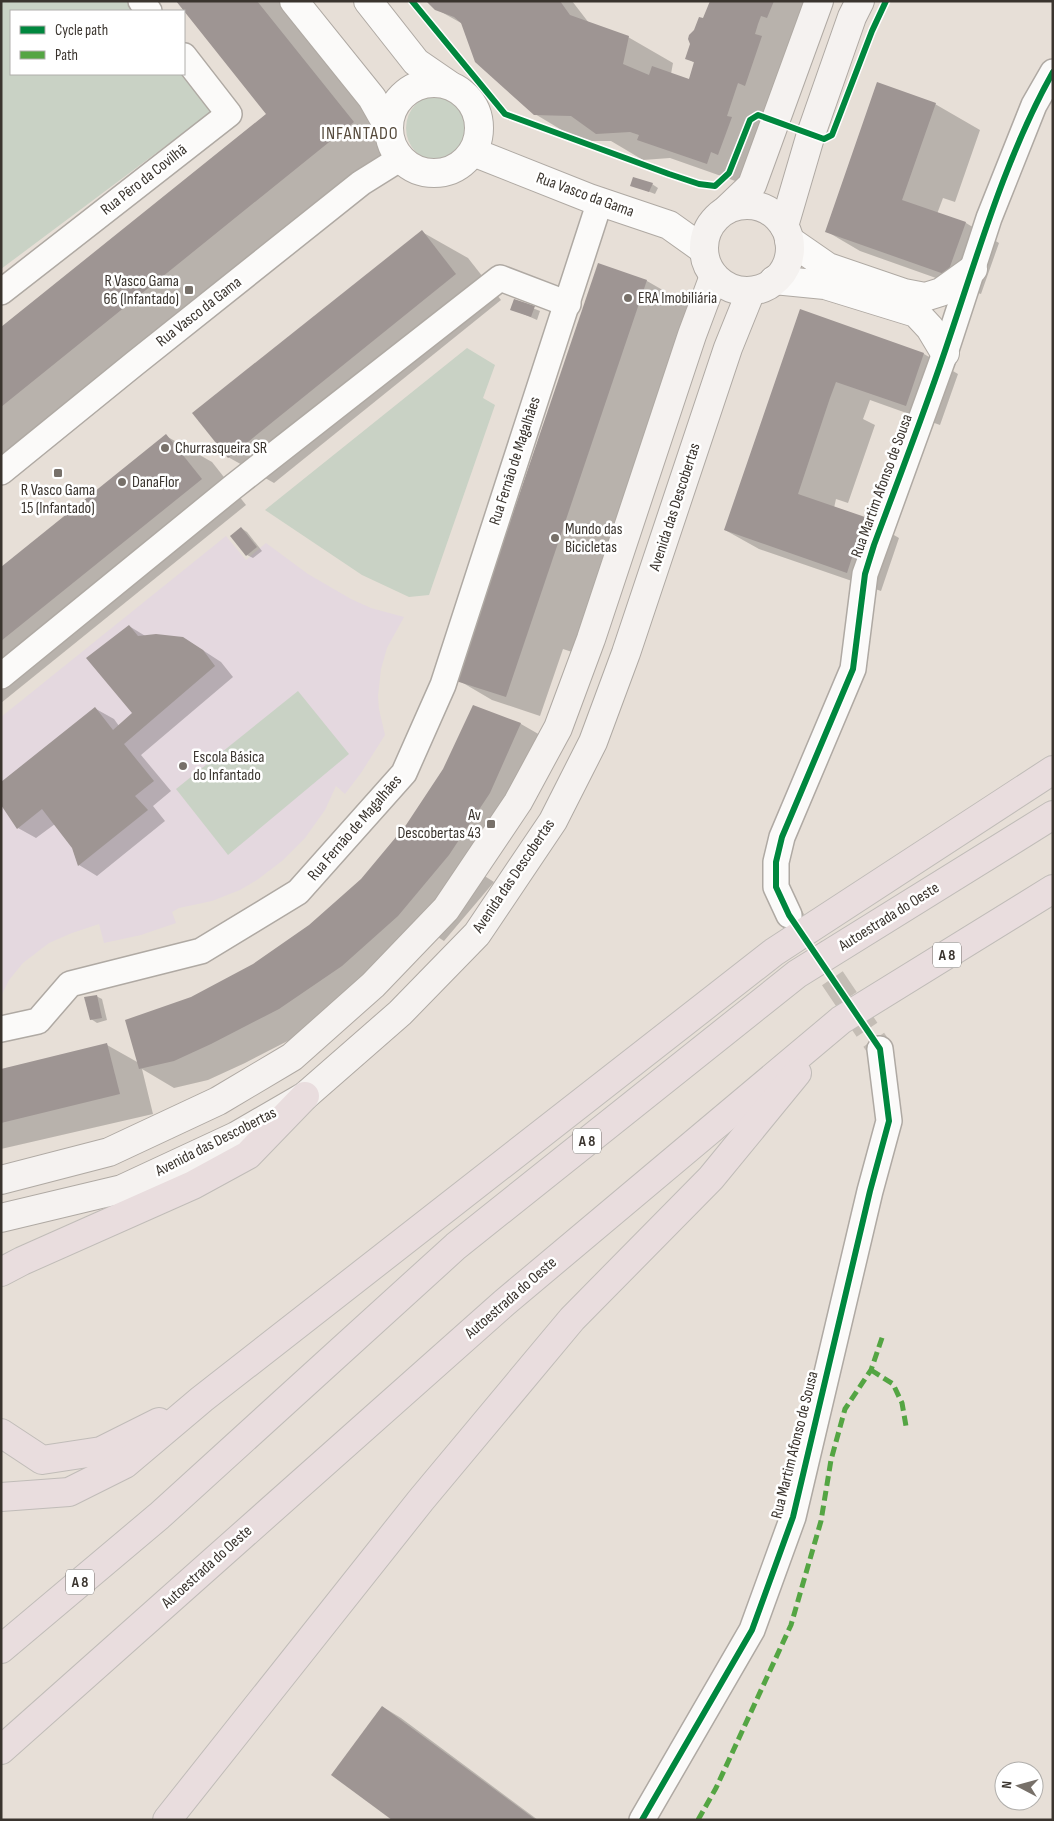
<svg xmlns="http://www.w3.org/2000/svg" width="1054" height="1821" font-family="'Sofia Sans Condensed',sans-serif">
  <rect width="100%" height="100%" fill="#e7dfd7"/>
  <polygon fill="#e4d8df" points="226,536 246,560 266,543 308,574 351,599 371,608 404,617 387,648 381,669 378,696 379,709 385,735 361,773 345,794 336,786 325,810 305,838 282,861 257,880 240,890 212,901 179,908 172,912 176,923 141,935 104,943 99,924 72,933 49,943 23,963 9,980 1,996 1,717"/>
  <g fill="#c9d2c5">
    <polygon points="1,1 126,1 134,11 11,11 11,74 181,74 211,112 1,269"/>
    <circle cx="440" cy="128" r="34"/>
    <polygon points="467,348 495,365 483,398 495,405 429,595 409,597 362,575 265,510"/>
    <polygon points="298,691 349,754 228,855 176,789"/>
  </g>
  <g fill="#0003">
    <polygon points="177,1 280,1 398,149 1,469 1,329 267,114"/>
    <polygon points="428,1 572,1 589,23 628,37 673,63 671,74 689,80 695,63 686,58 711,1 816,1 741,183 670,158 643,160 611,141 580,141 535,114 461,23 436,9"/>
    <polygon points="935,104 980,130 955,202 943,198 937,214 966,223 999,243 981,294 860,251 826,231"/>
    <polygon points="652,184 658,188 655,194 632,185"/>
    <polygon points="422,232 468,258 501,300 274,483 228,457"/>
    <polygon points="599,265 647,281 692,307 575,653 563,649 540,716 492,700 458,680"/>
    <polygon points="515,301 540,311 537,320 512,309"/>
    <polygon points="801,311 924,354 958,374 940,425 870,400 863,419 875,425 848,503 836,499 834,508 865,518 899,538 881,591 759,549 725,530"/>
    <polygon points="166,436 212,462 246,505 1,703 1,569"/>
    <polygon points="241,528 247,532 262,551 253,558 247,555"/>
    <polygon points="129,626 147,637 201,649 221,662 233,677 141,755 171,791 153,806 165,821 97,876 79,865 73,847 55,824 36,838 18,828 96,709 114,719 119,726 134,713"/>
    <polygon points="473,707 521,724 554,743 483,875 494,882 444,941 433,934 313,1028 245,1063 208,1080 174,1088 142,1069 153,1114 1,1149 1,1071 107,1045 139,1063 192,998 253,965 310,926 363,879 406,827 444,769"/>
    <polygon points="96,996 102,999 107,1020 97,1023 91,1019"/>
    <polygon points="383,1707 401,1718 538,1820 394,1820"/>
  </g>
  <g fill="#9e9593">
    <polygon points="176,1 257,1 354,122 1,407 1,327 266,114"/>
    <polygon points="426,1 560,1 570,15 629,36 623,64 649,75 652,66 689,79 694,62 685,59 690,44 688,39 689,35 694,30 699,17 703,18 710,1 774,1 767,18 761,16 758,24 755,34 762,36 745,86 738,83 727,116 732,117 718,155 711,152 707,164 637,140 639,135 630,132 596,134 571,116 534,115 475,62 461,23 454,17 435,10"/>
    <polygon points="877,82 936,103 902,200 966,222 947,275 825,232"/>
    <polygon points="633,177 653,183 649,192 630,186"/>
    <polygon points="422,230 456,274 228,458 192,413"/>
    <polygon points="598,263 647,280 506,697 456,681"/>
    <polygon points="514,299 535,306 531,317 510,310"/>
    <polygon points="800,309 924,353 906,406 836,382 830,398 798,494 865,517 847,573 724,530"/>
    <polygon points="166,434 202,479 1,641 1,567"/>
    <polygon points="241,527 257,547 246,556 230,536"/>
    <polygon points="129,625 138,636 156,634 183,637 203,650 215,666 124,744 154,781 135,796 148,810 78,866 72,848 42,809 17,829 1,805 1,782 95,707 113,730 132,713 86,658"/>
    <polygon points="473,705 521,723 490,793 449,855 398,916 342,966 279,1009 211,1044 174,1061 139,1069 125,1020 191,997 253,964 309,925 361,879 406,825 443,769"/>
    <polygon points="97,995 102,1018 90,1020 84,997"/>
    <polygon points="107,1043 120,1094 1,1123 1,1069"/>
    <polygon points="382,1706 536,1820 392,1820 331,1775"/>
  </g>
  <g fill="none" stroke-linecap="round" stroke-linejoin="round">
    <polyline stroke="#c4bdb5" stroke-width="25" stroke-dasharray="25 12" stroke-linecap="butt" points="791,917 880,1049"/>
    <defs>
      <g id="minor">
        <polyline points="141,1 149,11"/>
        <polyline points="1,292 229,114 184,56"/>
        <polyline points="1,472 134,364 361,183 401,158"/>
        <polyline points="1,676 233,487 500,278 568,304"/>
        <polyline points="789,915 776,887 776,862 782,837 853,669 865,574 945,353 989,218 1034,105 1053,72"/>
        <polyline points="1,1029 38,1021 70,984 201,951 298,892 404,773 443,685 600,201"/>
        <polyline points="642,1820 752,1630 793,1517 870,1191 889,1121 880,1049"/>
      </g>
      <g id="tertiary">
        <polyline points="294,1 372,98 389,128"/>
        <polyline points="368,1 416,62 448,84"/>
        <circle cx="434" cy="128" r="45"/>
        <polyline points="473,152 589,198 669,225 704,250"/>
        <polyline points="789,240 828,267 904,293 925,297 941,292 973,269"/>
        <polyline points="774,280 825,285 916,313 930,328 945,353"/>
      </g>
      <g id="secondary">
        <circle cx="747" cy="248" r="43"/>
        <polyline points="727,209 752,185 819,1"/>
        <polyline points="784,226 811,134 852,17 860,1"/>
        <polyline points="1,1180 109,1152 218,1101 292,1057 373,985 446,909 518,802 558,728 591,639 692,335 714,276"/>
        <polyline points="1,1218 122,1189 236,1136 305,1096 400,1013 477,934 553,821 593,742 626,653 728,348 751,291"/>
      </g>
      <g id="motorway">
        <polyline points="1,1272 22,1261 193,1185 248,1155 305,1096"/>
        <polyline points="1,1433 42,1460 101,1451 159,1422"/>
        <polyline points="1,1497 69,1492 125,1464 202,1399 774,952 1053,770"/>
        <polyline points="1,1649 159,1516 456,1246 797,974 1053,815"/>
        <polyline points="1,1750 504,1303 841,1020 1053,889"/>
        <polyline points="167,1820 421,1500 572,1319 711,1178 797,1073"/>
      </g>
    </defs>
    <use href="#minor" stroke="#afa9a3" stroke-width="28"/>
    <use href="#tertiary" stroke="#afa9a3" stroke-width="30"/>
    <use href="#secondary" stroke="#afa9a3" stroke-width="30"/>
    <use href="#motorway" stroke="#c0bcb8" stroke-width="30"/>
    <use href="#minor" stroke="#fbfaf9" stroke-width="25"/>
    <use href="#tertiary" stroke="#fbfaf9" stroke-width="28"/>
    <use href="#secondary" stroke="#f5f2f0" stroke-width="28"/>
    <use href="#motorway" stroke="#e9ddde" stroke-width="28"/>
    <g stroke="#54a543" stroke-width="5" stroke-dasharray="10 5" stroke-linecap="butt">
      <polyline points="871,1370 893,1384 902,1403 906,1426"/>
      <polyline points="698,1820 716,1788 791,1625 821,1521 831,1460 845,1409 871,1370 883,1335"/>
    </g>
    <defs>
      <g id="cycleway">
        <polyline points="412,1 505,114 669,174 699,184 715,186 729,173 750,120 758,115 824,139 832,135 872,31 886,1"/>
        <path d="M642,1820L752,1630L793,1517L870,1191L889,1121L880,1049L789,915L776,887V862L782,837L853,669L865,574L874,545C900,475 927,406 950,336C980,247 1007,154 1053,72"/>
      </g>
    </defs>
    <use href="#cycleway" stroke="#fff" stroke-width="9"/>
    <use href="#cycleway" stroke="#00873e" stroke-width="6"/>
  </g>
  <g fill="#777069" stroke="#fff" stroke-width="2">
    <rect x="184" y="285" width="10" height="10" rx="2.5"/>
    <circle cx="628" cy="298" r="5"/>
    <circle cx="165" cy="448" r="5"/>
    <rect x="53" y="468" width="10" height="10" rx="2.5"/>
    <circle cx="122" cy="482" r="5"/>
    <circle cx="555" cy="538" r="5"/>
    <circle cx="183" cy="766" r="5"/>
    <rect x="486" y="819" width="10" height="10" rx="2.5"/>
  </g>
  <g text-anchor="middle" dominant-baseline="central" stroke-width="5" stroke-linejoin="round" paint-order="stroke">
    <g fill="#fff" stroke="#75716d" stroke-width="1">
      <rect x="933" y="942.5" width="28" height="25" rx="4"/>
      <rect x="573" y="1128.5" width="28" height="25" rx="4"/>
      <rect x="66" y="1569.5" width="28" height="25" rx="4"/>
    </g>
    <g font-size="15" font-weight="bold" fill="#3a342e">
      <text x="947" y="955">A 8</text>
      <text x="587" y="1141">A 8</text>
      <text x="80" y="1582">A 8</text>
    </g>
    <g font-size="16" fill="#3a342e" stroke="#fff">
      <text transform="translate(144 180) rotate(-38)">Rua Pêro da Covilhã</text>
      <text transform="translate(585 195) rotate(20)">Rua Vasco da Gama</text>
      <text transform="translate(199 312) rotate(-38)">Rua Vasco da Gama</text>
      <text transform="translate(515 461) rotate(-72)">Rua Fernão de Magalhães</text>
      <text transform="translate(882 486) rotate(-70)">Rua Martim Afonso de Sousa</text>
      <text transform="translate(675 507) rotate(-72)">Avenida das Descobertas</text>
      <text transform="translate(355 828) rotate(-49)">Rua Fernão de Magalhães</text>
      <text transform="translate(514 876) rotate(-56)">Avenida das Descobertas</text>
      <text transform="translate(889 917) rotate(-32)">Autoestrada do Oeste</text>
      <text transform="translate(216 1142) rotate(-27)">Avenida das Descobertas</text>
      <text transform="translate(511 1298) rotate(-41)">Autoestrada do Oeste</text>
      <text transform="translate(795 1445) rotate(-76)">Rua Martim Afonso de Sousa</text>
      <text transform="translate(207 1567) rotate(-42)">Autoestrada do Oeste</text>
    </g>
    <g font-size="16" fill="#3a342e" stroke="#fff" text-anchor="start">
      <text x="179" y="281" text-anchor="end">R Vasco Gama<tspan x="179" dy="18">66 (Infantado)</tspan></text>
      <text x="638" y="298">ERA Imobiliária</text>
      <text x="175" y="448">Churrasqueira SR</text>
      <text x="132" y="482">DanaFlor</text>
      <text x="58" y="490" text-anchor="middle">R Vasco Gama<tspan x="58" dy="18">15 (Infantado)</tspan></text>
      <text x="565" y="529">Mundo das<tspan x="565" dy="18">Bicicletas</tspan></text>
      <text x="193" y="757">Escola Básica<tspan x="193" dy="18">do Infantado</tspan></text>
      <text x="481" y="815" text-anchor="end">Av<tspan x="481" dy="18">Descobertas 43</tspan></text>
    </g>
    <g font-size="18" letter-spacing="1" fill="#564a3c" stroke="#fff">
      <text x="360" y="133">INFANTADO</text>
    </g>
  </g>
  <rect width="1054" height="1821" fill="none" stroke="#3a342e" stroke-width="5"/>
  <rect x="10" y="10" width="175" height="65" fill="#ffffff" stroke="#b0aeab"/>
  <rect x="20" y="26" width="25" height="8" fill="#00873e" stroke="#b0aeab"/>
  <text x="55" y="35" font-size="15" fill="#3a342e">Cycle path</text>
  <rect x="20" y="51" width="25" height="8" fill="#54a543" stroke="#b0aeab"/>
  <text x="55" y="60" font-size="15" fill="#3a342e">Path</text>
  <g transform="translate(1019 1786) rotate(276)"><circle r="24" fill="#ffffff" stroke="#b0aeab"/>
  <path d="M0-4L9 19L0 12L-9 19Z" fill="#777069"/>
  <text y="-8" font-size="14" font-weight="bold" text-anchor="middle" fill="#3a342e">N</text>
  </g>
</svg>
